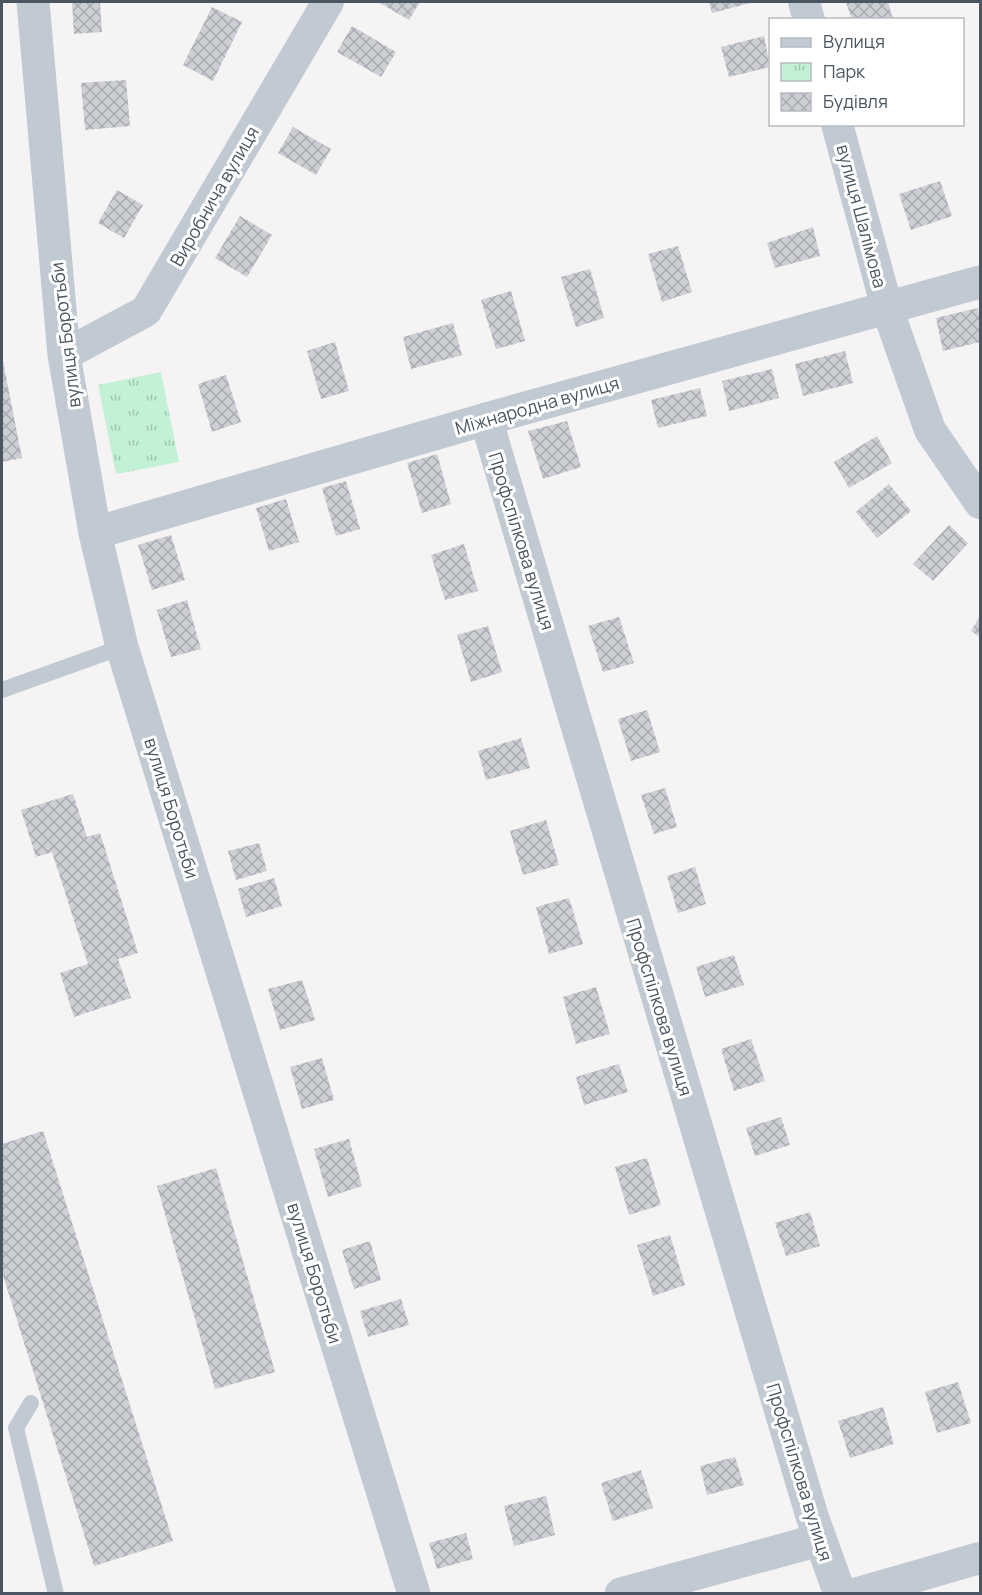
<svg xmlns="http://www.w3.org/2000/svg" width="982" height="1595" font-family="Manrope,sans-serif">
  <defs>
    <pattern id="park-tufts" width="24" height="20" patternUnits="userSpaceOnUse" patternTransform="scale(1.5)"><rect width="24" height="20" fill="#c3f1d5"/><path d="M3 7l-1-3M5 7V3M7 7l1-3M15 17l-1-3M17 17v-4M19 17l1-3" fill="none" stroke="#a0c6b0"/></pattern>
    <pattern id="building-cross-hatch" width="8" height="8" patternUnits="userSpaceOnUse" patternTransform="scale(1.5)"><rect width="8" height="8" fill="#cdcfd5"/><path d="M0 0l8 8M0 8l8-8" fill="none" stroke="#a8abb0"/></pattern>
  </defs>
  <rect width="100%" height="100%" fill="#f5f3f3"/>
  <polygon fill="url(#park-tufts)" points="161,372 179,462 116,474 98,385"/>
  <g fill="url(#building-cross-hatch)">
    <polygon points="72,2 100,2 102,32 74,34"/>
    <polygon points="378,2 420,2 409,20"/>
    <polygon points="709,2 754,2 712,13"/>
    <polygon points="846,2 888,2 893,19 852,20"/>
    <polygon points="212,7 242,22 213,81 183,65"/>
    <polygon points="352,26 396,52 381,77 337,52"/>
    <polygon points="764,36 770,67 729,77 721,47"/>
    <polygon points="126,80 130,126 85,130 81,83"/>
    <polygon points="293,127 331,149 316,175 278,153"/>
    <polygon points="940,181 952,216 911,230 899,194"/>
    <polygon points="117,190 143,205 124,238 98,223"/>
    <polygon points="240,216 272,235 247,277 215,258"/>
    <polygon points="813,227 820,256 775,268 767,243"/>
    <polygon points="678,246 692,292 662,302 648,254"/>
    <polygon points="590,269 604,318 576,327 561,277"/>
    <polygon points="511,291 525,341 496,349 481,300"/>
    <polygon points="978,308 980,320 980,342 943,351 936,318"/>
    <polygon points="453,323 462,355 411,369 403,337"/>
    <polygon points="335,342 349,391 321,399 307,351"/>
    <polygon points="845,351 853,383 803,396 795,364"/>
    <polygon points="2,356 22,458 2,462"/>
    <polygon points="772,369 779,398 729,411 722,381"/>
    <polygon points="226,375 241,422 212,432 198,384"/>
    <polygon points="700,388 707,416 658,428 651,400"/>
    <polygon points="567,421 581,467 543,479 528,431"/>
    <polygon points="877,436 892,463 849,488 834,462"/>
    <polygon points="437,454 451,504 422,513 407,463"/>
    <polygon points="346,481 360,529 336,536 322,488"/>
    <polygon points="889,484 911,511 877,538 856,512"/>
    <polygon points="286,499 299,542 269,551 256,508"/>
    <polygon points="949,525 968,543 933,581 913,564"/>
    <polygon points="171,535 185,580 152,590 138,545"/>
    <polygon points="464,544 478,591 445,600 431,555"/>
    <polygon points="187,600 201,649 171,657 157,610"/>
    <polygon points="980,616 980,637 971,631"/>
    <polygon points="619,617 634,663 603,672 588,626"/>
    <polygon points="488,626 502,672 471,682 457,635"/>
    <polygon points="647,710 660,752 631,761 618,719"/>
    <polygon points="521,738 530,768 486,780 478,751"/>
    <polygon points="665,788 677,827 654,834 641,795"/>
    <polygon points="73,794 87,837 100,833 138,953 118,959 131,998 74,1017 60,973 88,964 52,852 36,857 21,810"/>
    <polygon points="546,820 559,865 523,875 510,831"/>
    <polygon points="259,843 267,871 236,880 228,851"/>
    <polygon points="695,867 706,904 678,913 667,876"/>
    <polygon points="274,878 282,906 246,917 238,889"/>
    <polygon points="569,898 583,944 549,954 536,907"/>
    <polygon points="734,955 744,985 705,997 696,967"/>
    <polygon points="302,980 315,1020 280,1030 268,989"/>
    <polygon points="596,987 610,1034 576,1044 563,997"/>
    <polygon points="751,1039 765,1081 734,1091 721,1049"/>
    <polygon points="322,1058 334,1100 302,1109 290,1067"/>
    <polygon points="619,1064 628,1092 584,1105 576,1077"/>
    <polygon points="781,1117 790,1145 755,1156 746,1128"/>
    <polygon points="43,1131 173,1541 94,1566 2,1272 2,1144"/>
    <polygon points="349,1139 362,1186 328,1197 314,1149"/>
    <polygon points="647,1158 661,1205 629,1215 615,1167"/>
    <polygon points="216,1168 275,1372 215,1389 157,1186"/>
    <polygon points="810,1212 820,1246 786,1256 775,1223"/>
    <polygon points="670,1235 685,1285 653,1296 637,1245"/>
    <polygon points="370,1241 381,1280 354,1289 342,1250"/>
    <polygon points="401,1299 409,1325 368,1337 360,1311"/>
    <polygon points="958,1382 971,1423 937,1433 925,1392"/>
    <polygon points="883,1407 894,1444 850,1458 838,1421"/>
    <polygon points="735,1457 744,1485 707,1495 700,1466"/>
    <polygon points="641,1470 653,1508 613,1521 601,1483"/>
    <polygon points="546,1496 555,1535 514,1546 504,1506"/>
    <polygon points="466,1533 473,1559 437,1569 429,1543"/>
  </g>
  <g fill="none" stroke-linecap="round" stroke-linejoin="round">
    <g stroke="#c1cad2" stroke-width="16">
      <polyline points="2,690 122,647"/>
      <polyline points="31,1403 16,1428 56,1594"/>
    </g>
    <g stroke="#c1cad2" stroke-width="32">
      <polyline points="804,2 809,20"/>
      <polyline points="837,124 887,308 930,430 980,503"/>
      <polyline points="64,355 146,311 328,2"/>
      <polyline points="855,1594 980,1558"/>
    </g>
    <g stroke="#c1cad2" stroke-width="33">
      <polyline points="33,2 64,355 95,533 122,647 414,1594"/>
      <polyline points="486,419 812,1516 840,1594"/>
      <polyline points="95,533 486,419 980,282"/>
      <polyline points="621,1594 819,1540"/>
    </g>
  </g>
  <g text-anchor="middle" dominant-baseline="central" stroke-width="6" stroke-linejoin="round" paint-order="stroke">
    <g font-size="18" fill="#4a5661" stroke="#fff">
      <text transform="translate(214 196) rotate(-60)">Виробнича вулиця</text>
      <text transform="translate(862 216) rotate(75)">вулиця Шалімова</text>
      <text transform="translate(65 335) rotate(-97)">вулиця Боротьби</text>
      <text transform="translate(537 405) rotate(-16)">Міжнародна вулиця</text>
      <text transform="translate(522 541) rotate(73)">Профспілкова вулиця</text>
      <text transform="translate(172 808) rotate(73)">вулиця Боротьби</text>
      <text transform="translate(660 1007) rotate(73)">Профспілкова вулиця</text>
      <text transform="translate(315 1273) rotate(73)">вулиця Боротьби</text>
      <text transform="translate(800 1472) rotate(73)">Профспілкова вулиця</text>
    </g>
  </g>
  <rect width="982" height="1595" fill="none" stroke="#4a5661" stroke-width="6"/>
  <rect x="769" y="18" width="195" height="108" fill="#ffffff" stroke="#b7bbc0" stroke-width="1.5"/>
  <rect x="781" y="38" width="30" height="9" fill="#c1cad2" stroke="#b7bbc0" stroke-width="1.5"/>
  <text x="823" y="48" font-size="18" fill="#4a5661">Вулиця</text>
  <rect x="781" y="63" width="30" height="18" fill="url(#park-tufts)" stroke="#b7bbc0" stroke-width="1.5"/>
  <text x="823" y="78" font-size="18" fill="#4a5661">Парк</text>
  <rect x="781" y="93" width="30" height="18" fill="url(#building-cross-hatch)" stroke="#b7bbc0" stroke-width="1.5"/>
  <text x="823" y="108" font-size="18" fill="#4a5661">Будівля</text>
</svg>
